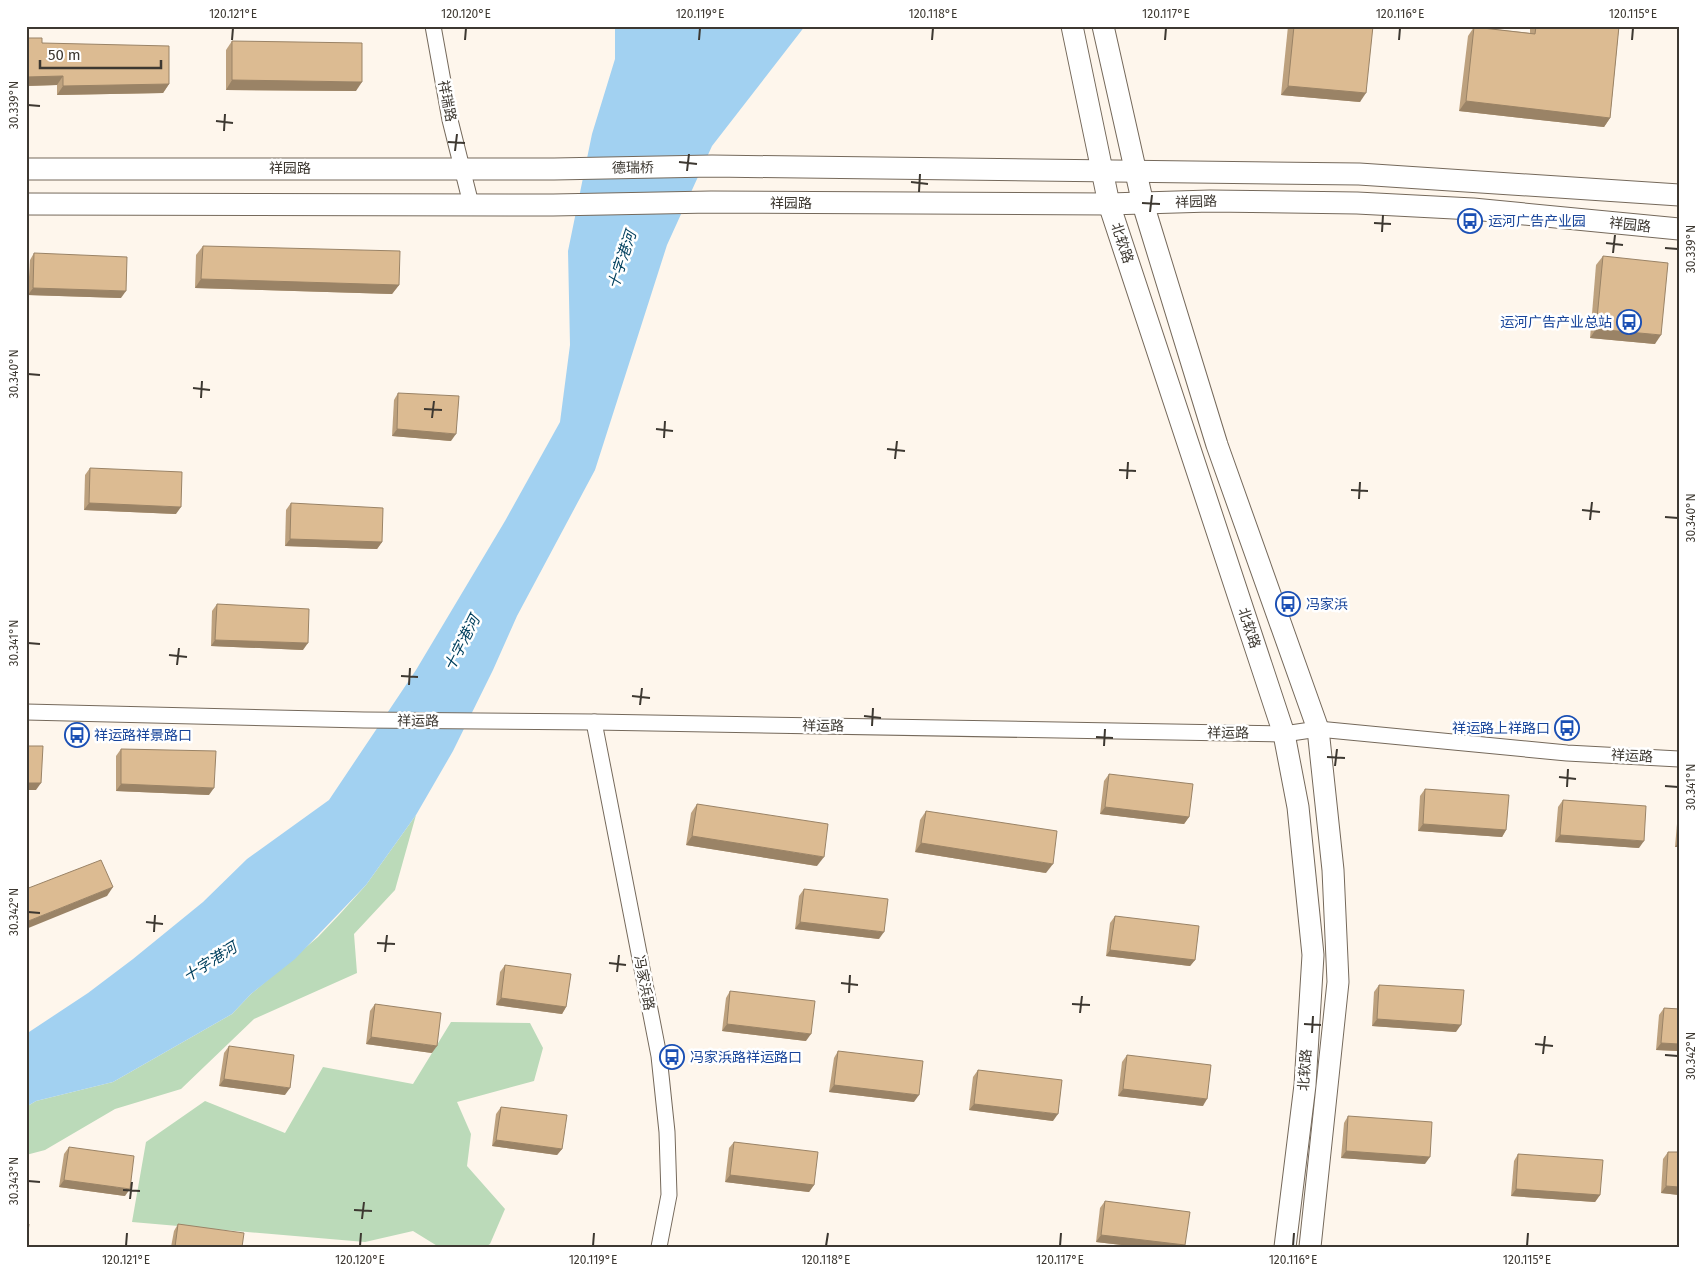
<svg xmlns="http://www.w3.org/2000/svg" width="1705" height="1273" font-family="'Fira Sans','Noto Sans SC',sans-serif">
  <rect width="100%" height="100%" fill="#fef6ec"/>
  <g fill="#bbdab9">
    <polygon points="416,815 395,890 354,934 357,973 254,1019 181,1089 115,1109 45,1150 26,1155 26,1107 36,1101 113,1082 232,1014 251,994 318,937 339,915 366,885"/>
    <polygon points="451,1022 530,1023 543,1048 534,1081 457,1102 471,1134 467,1166 505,1209 490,1244 485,1247 439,1247 413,1231 365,1242 132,1222 146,1142 205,1101 285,1133 323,1067 413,1084"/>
  </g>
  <polygon fill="#a2d1f1" points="615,26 805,26 712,146 667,245 595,470 517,616 493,670 453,751 416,815 366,885 295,959 251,994 232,1014 113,1082 36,1101 26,1107 26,1034 88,993 133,959 203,902 247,859 329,800 416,670 505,521 560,422 570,345 568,251 592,134 615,59"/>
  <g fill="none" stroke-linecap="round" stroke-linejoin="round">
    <defs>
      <g id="street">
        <polyline points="433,26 450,120 471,204"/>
        <polyline points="26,712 364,720 594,722 1284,734 1318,729 1567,753 1679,759"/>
        <polyline points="594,722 659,1056 667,1132 669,1195 659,1247"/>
      </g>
      <g id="secondary">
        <polyline points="1072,26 1109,204 1284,734 1298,807 1313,955 1305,1085 1285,1247"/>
        <polyline points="1103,26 1143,204 1217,445 1318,729 1333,870 1338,982 1310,1247"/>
        <polyline points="26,169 554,169 712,166 1359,174 1679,195"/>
        <polyline points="26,204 553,205 711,202 1109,204 1210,201 1357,203 1473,209 1679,229"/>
      </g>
    </defs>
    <use href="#street" stroke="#75695b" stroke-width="17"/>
    <use href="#secondary" stroke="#75695b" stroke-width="23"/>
    <use href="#street" stroke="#fff" stroke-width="15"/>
    <use href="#secondary" stroke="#fff" stroke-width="21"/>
  </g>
  <g fill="#bda17e">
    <polygon points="1288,26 1373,26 1360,102 1281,95"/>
    <polygon points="1530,26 1619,26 1610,118 1604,127 1459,111 1468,36 1474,27 1530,33"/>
    <polygon points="26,38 42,43 169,84 163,93 57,95 57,85 26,86"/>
    <polygon points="232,41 356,91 226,90 226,50"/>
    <polygon points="203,246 399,285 392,294 195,288 196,255"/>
    <polygon points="34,253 121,298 28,295 30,260"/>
    <polygon points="1603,256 1655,344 1590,338 1596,265"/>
    <polygon points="398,393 451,441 392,436 394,400"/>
    <polygon points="90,468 176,514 84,510 85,475"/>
    <polygon points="291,503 382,542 377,549 285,546 286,510"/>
    <polygon points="217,604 303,650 211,646 212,611"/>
    <polygon points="121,749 209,795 116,791 116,756"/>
    <polygon points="1109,774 1189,817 1184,824 1100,814 1104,781"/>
    <polygon points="1425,789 1506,830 1502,837 1418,831 1420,796"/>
    <polygon points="1563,800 1639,848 1555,842 1558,807"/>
    <polygon points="697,804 817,866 686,845 691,813"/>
    <polygon points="926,811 1046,873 915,852 920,820"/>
    <polygon points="1679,811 1679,847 1675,847 1678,812"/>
    <polygon points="804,889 879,939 795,929 799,896"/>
    <polygon points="1115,916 1195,960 1190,966 1106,956 1110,923"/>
    <polygon points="505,965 566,1007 562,1014 496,1005 500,972"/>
    <polygon points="1379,985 1456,1032 1372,1026 1374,992"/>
    <polygon points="730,991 806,1041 722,1031 726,998"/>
    <polygon points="375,1004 432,1053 366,1044 370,1011"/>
    <polygon points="1664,1008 1679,1009 1679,1051 1656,1050 1659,1015"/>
    <polygon points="229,1046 285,1095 219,1086 224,1053"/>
    <polygon points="838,1051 914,1102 829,1092 834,1058"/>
    <polygon points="1127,1055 1203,1106 1118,1096 1122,1062"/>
    <polygon points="978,1070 1053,1121 969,1110 973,1077"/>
    <polygon points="501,1107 562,1149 557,1155 492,1146 496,1114"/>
    <polygon points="1348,1116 1425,1164 1341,1158 1344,1123"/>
    <polygon points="734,1142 814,1185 809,1192 725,1182 729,1148"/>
    <polygon points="69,1147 125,1196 59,1187 64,1154"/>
    <polygon points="1668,1152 1679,1195 1661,1193 1663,1159"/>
    <polygon points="1518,1154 1600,1195 1595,1202 1511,1196 1514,1161"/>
    <polygon points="1105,1201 1185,1245 1184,1247 1139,1247 1096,1242 1100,1208"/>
    <polygon points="178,1224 242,1247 171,1247 174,1231"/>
  </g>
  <g fill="#9a8366">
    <polygon points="63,76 57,85 26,86 26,77"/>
    <polygon points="232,80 362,82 356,91 226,90"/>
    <polygon points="169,84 163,93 57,95 63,86"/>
    <polygon points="1288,86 1366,93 1360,102 1281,95"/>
    <polygon points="1466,101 1610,118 1604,127 1459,111"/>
    <polygon points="201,279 399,285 392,294 195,288"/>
    <polygon points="33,288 126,291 121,298 28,295"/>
    <polygon points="1596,329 1661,335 1655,344 1590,338"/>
    <polygon points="397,429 456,434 451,441 392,436"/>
    <polygon points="89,503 181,507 176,514 84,510"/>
    <polygon points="290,539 382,542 377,549 285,546"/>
    <polygon points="215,640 308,643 303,650 211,646"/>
    <polygon points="26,783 41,783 36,790 26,790"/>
    <polygon points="121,784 214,788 209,795 116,791"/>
    <polygon points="1105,807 1189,817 1184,824 1100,814"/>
    <polygon points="1423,824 1506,830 1502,837 1418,831"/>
    <polygon points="1560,835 1644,841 1639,848 1555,842"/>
    <polygon points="692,836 824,857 817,866 686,845"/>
    <polygon points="1679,842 1679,847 1675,847"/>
    <polygon points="921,843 1053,864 1046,873 915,852"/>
    <polygon points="113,887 107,896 26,929 26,922"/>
    <polygon points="800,922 884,932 879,939 795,929"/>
    <polygon points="1110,950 1195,960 1190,966 1106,956"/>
    <polygon points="501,998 566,1007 562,1014 496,1005"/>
    <polygon points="1377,1019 1461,1025 1456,1032 1372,1026"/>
    <polygon points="727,1024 811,1034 806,1041 722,1031"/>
    <polygon points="371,1037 437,1046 432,1053 366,1044"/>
    <polygon points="1661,1043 1679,1044 1679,1051 1656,1050"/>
    <polygon points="224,1079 290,1088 285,1095 219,1086"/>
    <polygon points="834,1085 919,1095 914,1102 829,1092"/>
    <polygon points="1123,1089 1207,1099 1203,1106 1118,1096"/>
    <polygon points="974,1104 1058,1114 1053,1121 969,1110"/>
    <polygon points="496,1140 562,1149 557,1155 492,1146"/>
    <polygon points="1346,1151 1430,1157 1425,1164 1341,1158"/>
    <polygon points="730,1175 814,1185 809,1192 725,1182"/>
    <polygon points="64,1180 130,1189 125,1196 59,1187"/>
    <polygon points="1666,1186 1679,1187 1679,1195 1661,1193"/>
    <polygon points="1516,1189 1600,1195 1595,1202 1511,1196"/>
    <polygon points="1101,1235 1185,1245 1184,1247 1139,1247 1096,1242"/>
  </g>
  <g fill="#dcbb92" stroke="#9a8366">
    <polygon points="1294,26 1373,26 1366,93 1288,86"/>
    <polygon points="1536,26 1619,26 1610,118 1466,101 1474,27 1535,34"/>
    <polygon points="26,38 42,38 42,43 169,46 169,84 63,86 63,76 26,77"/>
    <polygon points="232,41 362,43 362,82 232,80"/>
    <polygon points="203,246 400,251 399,285 201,279"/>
    <polygon points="34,253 127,257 126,291 33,288"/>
    <polygon points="1603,256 1668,263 1661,335 1596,329"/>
    <polygon points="398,393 459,396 456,434 397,429"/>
    <polygon points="90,468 182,472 181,507 89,503"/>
    <polygon points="291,503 383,508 382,542 290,539"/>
    <polygon points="217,604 309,609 308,643 215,640"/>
    <polygon points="26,746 43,746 41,783 26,783"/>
    <polygon points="121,749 216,751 214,788 121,784"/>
    <polygon points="1109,774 1193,784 1189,817 1105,807"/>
    <polygon points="1425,789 1509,795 1506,830 1423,824"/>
    <polygon points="1563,800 1646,806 1644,841 1560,835"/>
    <polygon points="697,804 828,824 824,857 692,836"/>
    <polygon points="926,811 1057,831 1053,864 921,843"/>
    <polygon points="101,860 113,887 26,922 26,889"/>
    <polygon points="804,889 888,899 884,932 800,922"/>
    <polygon points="1115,916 1199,926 1195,960 1110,950"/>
    <polygon points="505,965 571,974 566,1007 501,998"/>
    <polygon points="1379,985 1464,990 1461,1025 1377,1019"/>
    <polygon points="730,991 815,1001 811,1034 727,1024"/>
    <polygon points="375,1004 441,1013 437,1046 371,1037"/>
    <polygon points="1664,1008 1679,1009 1679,1044 1661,1043"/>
    <polygon points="229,1046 294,1055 290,1088 224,1079"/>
    <polygon points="838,1051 923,1061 919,1095 834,1085"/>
    <polygon points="1127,1055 1211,1065 1207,1099 1123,1089"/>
    <polygon points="978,1070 1062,1080 1058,1114 974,1104"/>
    <polygon points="501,1107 567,1115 562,1149 496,1140"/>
    <polygon points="1348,1116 1432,1122 1430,1157 1346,1151"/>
    <polygon points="734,1142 818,1152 814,1185 730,1175"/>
    <polygon points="69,1147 134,1156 130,1189 64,1180"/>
    <polygon points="1668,1152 1679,1152 1679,1187 1666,1186"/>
    <polygon points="1518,1154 1603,1160 1600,1195 1516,1189"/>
    <polygon points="1105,1201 1190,1212 1185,1245 1101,1235"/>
    <polygon points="26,1224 29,1224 26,1247"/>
    <polygon points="178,1224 244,1233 242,1247 175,1247"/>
  </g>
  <path fill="none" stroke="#3d3831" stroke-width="2" d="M232,40L233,28M465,40L466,28M699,40L700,28M932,40L933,28M1165,40L1166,28M1399,40L1400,28M1632,40L1633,28M28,105L40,106M216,121L233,123M224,131L225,114M448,142L465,143M455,151L457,134M679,162L697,164M687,171L689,154M911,182L928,184M919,192L920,174M1142,203L1160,204M1150,212L1152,195M1374,223L1391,224M1382,232L1383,215M1606,243L1623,245M1665,248L1678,249M1613,253L1615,235M28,374L40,375M193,388L210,390M201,398L202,381M424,409L442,410M432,418L434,401M656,429L673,431M664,438L665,421M887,449L905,451M895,459L897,441M1119,470L1136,471M1127,479L1128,462M1351,490L1368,491M1359,499L1360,482M1582,510L1600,512M1665,517L1678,518M1590,520L1592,502M28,643L40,644M169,655L187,657M177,665L179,648M401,676L418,677M409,685L410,668M632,696L650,698M640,705L642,688M864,716L881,718M872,726L873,708M1096,737L1113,738M1104,746L1105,729M1327,757L1345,758M1335,766L1337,749M1559,777L1576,779M1665,786L1678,787M1567,787L1568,769M28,912L40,913M146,922L163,924M154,932L155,915M377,943L395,944M385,952L387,935M609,963L626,965M617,972L619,955M841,983L858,985M849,993L850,975M1072,1004L1090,1005M1080,1013L1082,996M1304,1024L1321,1025M1312,1033L1313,1016M1535,1044L1553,1046M1543,1054L1545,1036M1665,1055L1678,1056M28,1181L40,1182M123,1190L140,1191M130,1199L132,1182M354,1210L372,1211M362,1219L364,1202M126,1246L127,1233M360,1246L361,1233M593,1246L594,1233M826,1246L828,1233M1060,1246L1061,1233M1293,1246L1294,1233M1527,1246L1528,1233"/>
  <defs>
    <symbol id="bus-ring" viewBox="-11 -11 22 22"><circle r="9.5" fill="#fff" stroke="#1a4fb4" stroke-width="1.5"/><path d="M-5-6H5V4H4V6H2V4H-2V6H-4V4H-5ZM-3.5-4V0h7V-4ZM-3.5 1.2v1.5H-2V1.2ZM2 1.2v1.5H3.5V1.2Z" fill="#1a4fb4"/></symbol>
  </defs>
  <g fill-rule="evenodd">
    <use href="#bus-ring" x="1456" y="207" width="28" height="28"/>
    <use href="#bus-ring" x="1615" y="308" width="28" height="28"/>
    <use href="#bus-ring" x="1274" y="590" width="28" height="28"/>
    <use href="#bus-ring" x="1553" y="714" width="28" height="28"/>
    <use href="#bus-ring" x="63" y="721" width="28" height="28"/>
    <use href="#bus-ring" x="658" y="1043" width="28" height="28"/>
  </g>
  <g text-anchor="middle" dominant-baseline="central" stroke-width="5" stroke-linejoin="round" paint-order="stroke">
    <g font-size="14" fill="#3d3831" stroke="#fff">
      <text transform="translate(447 101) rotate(79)">祥瑞路</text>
      <text x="290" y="168">祥园路</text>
      <text transform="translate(633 168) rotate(-1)">德瑞桥</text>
      <text transform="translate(1196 202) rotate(-2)">祥园路</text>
      <text x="791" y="203">祥园路</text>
      <text transform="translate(1630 225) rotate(6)">祥园路</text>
      <text transform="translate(1122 243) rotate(72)">北软路</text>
      <text transform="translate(1249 628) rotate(72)">北软路</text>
      <text transform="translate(418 721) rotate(1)">祥运路</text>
      <text transform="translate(823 726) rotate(1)">祥运路</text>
      <text transform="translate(1228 733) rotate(1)">祥运路</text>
      <text transform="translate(1632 756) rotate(3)">祥运路</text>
      <text transform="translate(644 983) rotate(79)">冯家浜路</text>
      <text transform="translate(1305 1070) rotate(-86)">北软路</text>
    </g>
    <g font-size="14" fill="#164399" stroke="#fff" text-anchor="start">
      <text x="1488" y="221">运河广告产业园</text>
      <text x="1612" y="322" text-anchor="end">运河广告产业总站</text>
      <text x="1306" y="604">冯家浜</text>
      <text x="1550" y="728" text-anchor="end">祥运路上祥路口</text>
      <text x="94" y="735">祥运路祥景路口</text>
      <text x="690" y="1057">冯家浜路祥运路口</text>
    </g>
    <g font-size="15" font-style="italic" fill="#02405e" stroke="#fff">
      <text transform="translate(622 260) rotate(-72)">十字港河</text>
      <text transform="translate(462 643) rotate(-63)">十字港河</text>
      <text transform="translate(210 962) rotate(-32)">十字港河</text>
    </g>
  </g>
  <rect width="1705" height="1273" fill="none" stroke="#ffffff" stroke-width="55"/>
  <path d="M40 60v8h121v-8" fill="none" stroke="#3d3831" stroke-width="2.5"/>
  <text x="48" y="60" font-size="15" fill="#3d3831" stroke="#ffffff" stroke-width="4" paint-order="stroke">50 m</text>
  <rect x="28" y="28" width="1650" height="1218" fill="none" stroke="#3d3831" stroke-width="2"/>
  <g font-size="12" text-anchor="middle" fill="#3d3831">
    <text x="233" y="18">120.121°E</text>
    <text x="466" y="18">120.120°E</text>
    <text x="700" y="18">120.119°E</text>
    <text x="933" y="18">120.118°E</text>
    <text x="1166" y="18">120.117°E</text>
    <text x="1400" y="18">120.116°E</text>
    <text x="1633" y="18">120.115°E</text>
    <text transform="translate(14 105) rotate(-90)" y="4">30.339°N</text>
    <text transform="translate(1691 249) rotate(-90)" y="4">30.339°N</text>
    <text transform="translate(14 374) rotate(-90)" y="4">30.340°N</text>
    <text transform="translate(1691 518) rotate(-90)" y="4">30.340°N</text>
    <text transform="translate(14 643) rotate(-90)" y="4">30.341°N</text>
    <text transform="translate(1691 787) rotate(-90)" y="4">30.341°N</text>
    <text transform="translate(14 912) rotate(-90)" y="4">30.342°N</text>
    <text transform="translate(1691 1056) rotate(-90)" y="4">30.342°N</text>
    <text transform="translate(14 1181) rotate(-90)" y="4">30.343°N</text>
    <text x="126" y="1264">120.121°E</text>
    <text x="360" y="1264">120.120°E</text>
    <text x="593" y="1264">120.119°E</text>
    <text x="826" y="1264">120.118°E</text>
    <text x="1060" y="1264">120.117°E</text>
    <text x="1293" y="1264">120.116°E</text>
    <text x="1527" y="1264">120.115°E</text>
  </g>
</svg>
